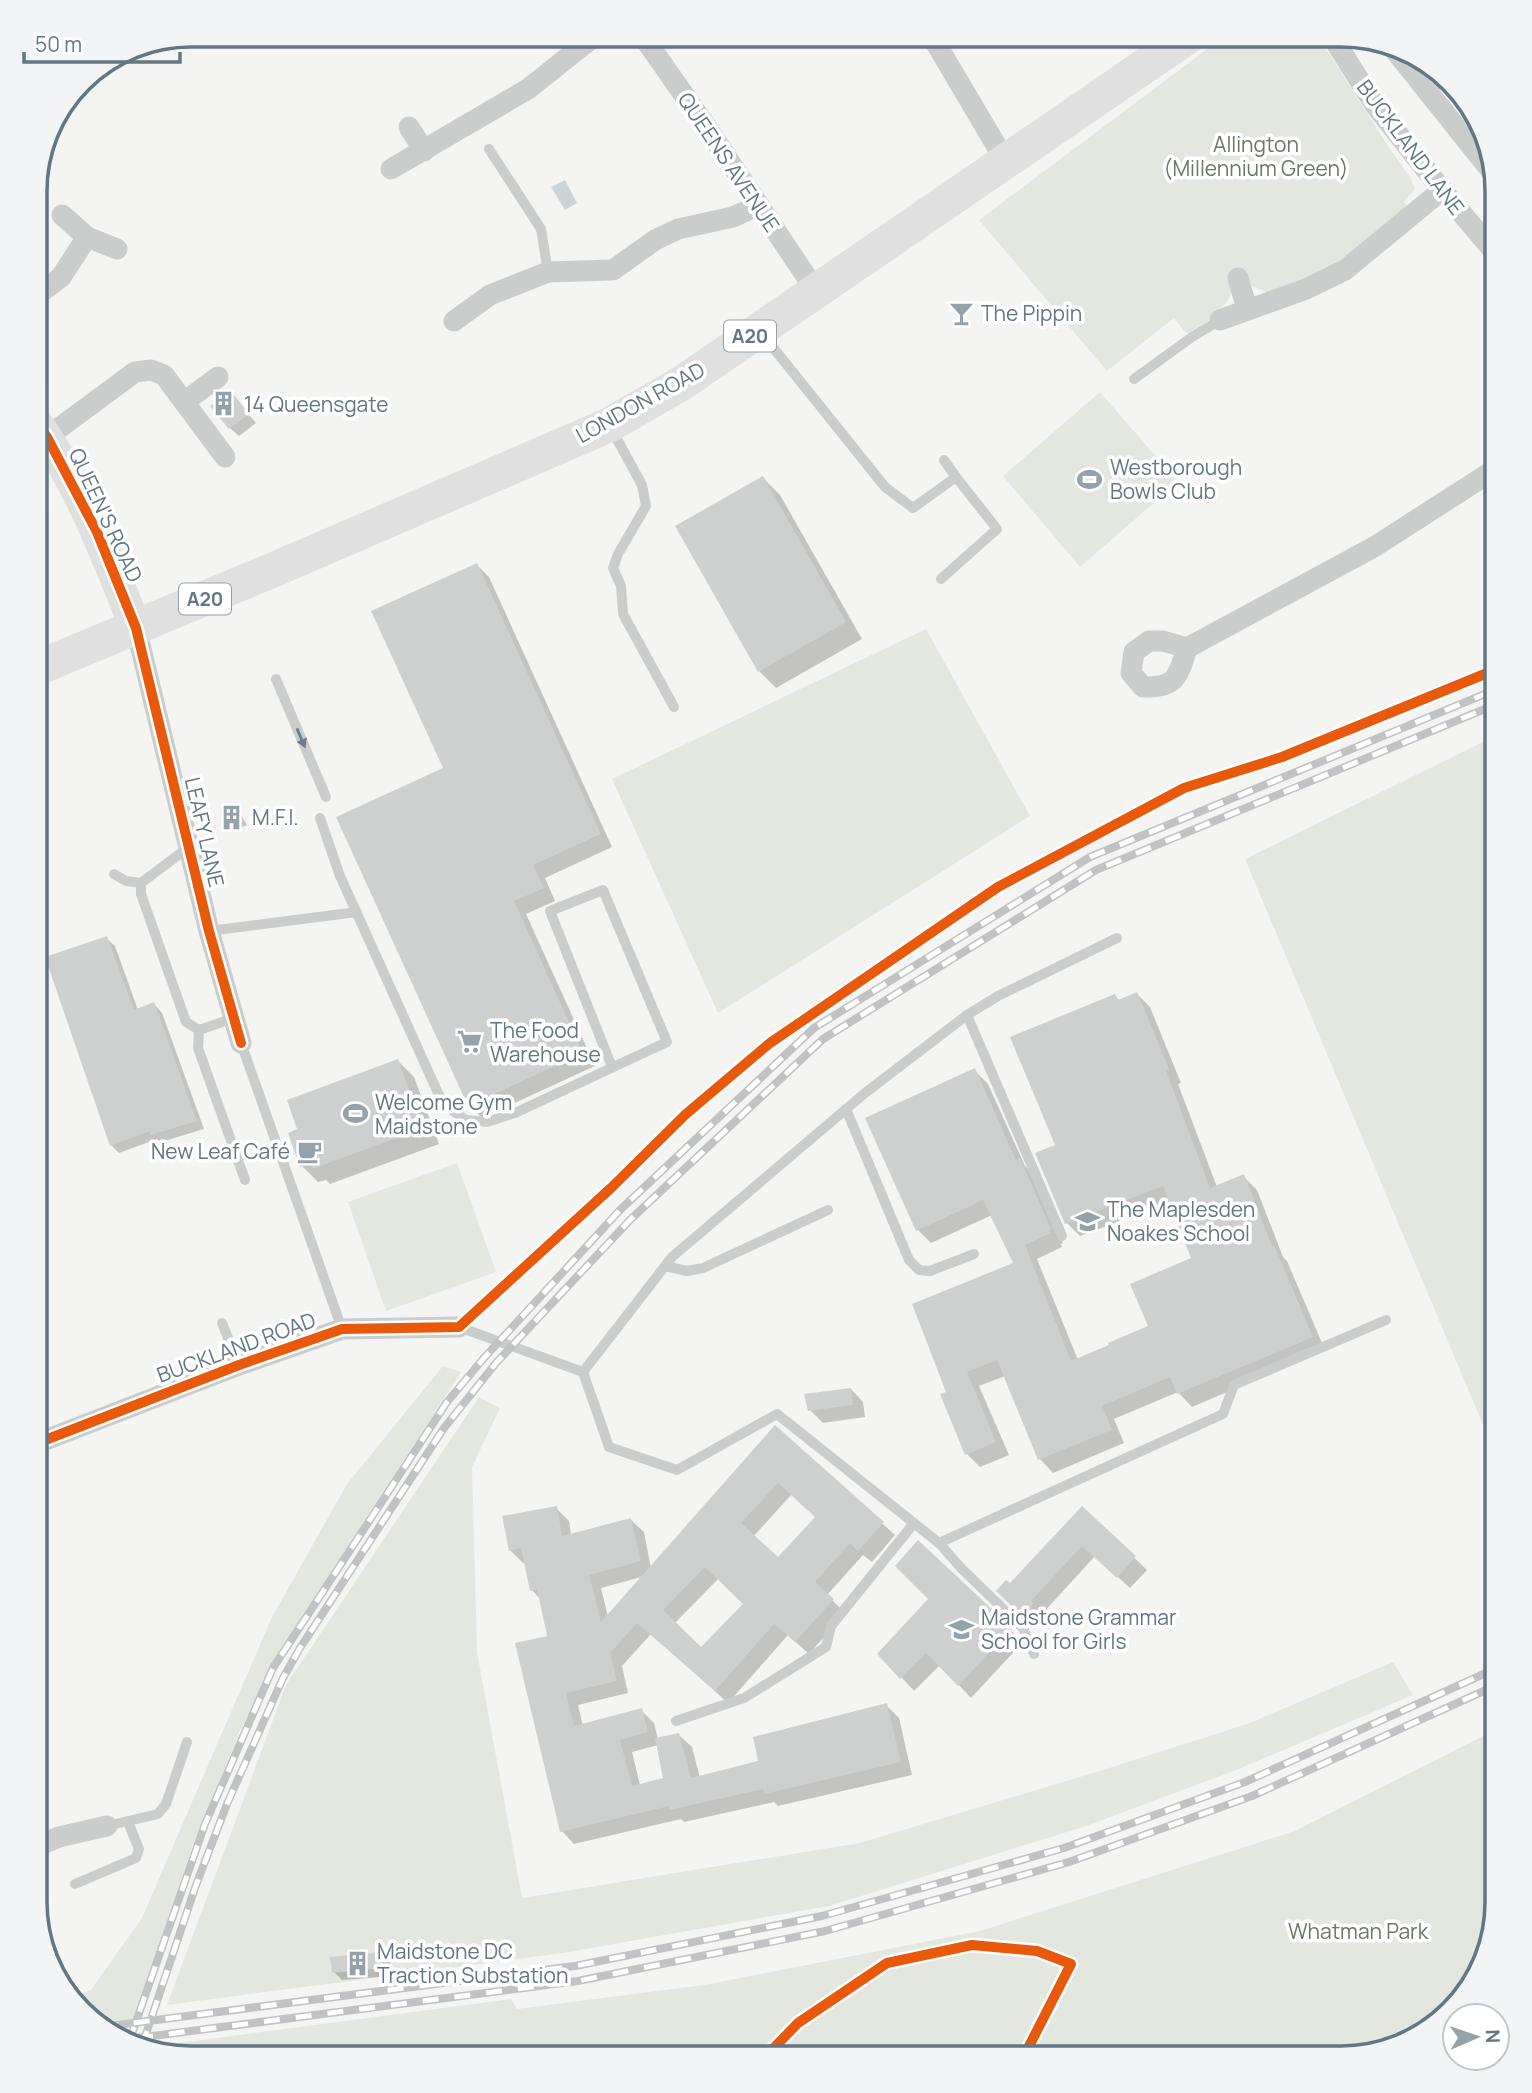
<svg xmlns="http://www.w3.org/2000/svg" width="1532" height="2093" font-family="Manrope,sans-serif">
  <rect width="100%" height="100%" fill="#f4f4f2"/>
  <g fill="#e4e7e0">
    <path d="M1226,35H1317L1388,146L1410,177L1415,189L1404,202L1408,207L1356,252L1320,274L1266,292L1252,286L1246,271L1229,276C1233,291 1232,300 1219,309L1221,313L1188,333L1184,331L1174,318L1107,371L979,220Z"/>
    <polygon points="1100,392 1178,482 1080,567 1003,476"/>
    <polygon points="926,629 1030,816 718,1013 612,779"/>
    <polygon points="1497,735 1497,1458 1245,859"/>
    <polygon points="457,1163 496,1272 386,1311 348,1202"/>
    <polygon points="443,1366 461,1372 282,1648 239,1733 195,1839 133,2021 101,2025 73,1997 91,1990 142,1918 272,1617 347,1484"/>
    <polygon points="479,1397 500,1408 472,1467 477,1652 522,1898 860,1843 1103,1770 1250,1723 1393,1662 1413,1695 1234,1771 1083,1827 829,1906 563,1953 167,2005 286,1685"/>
    <polygon points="1497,1729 1497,1902 1476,1980 1419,2037 1341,2058 373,2058 372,2045 343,2051 343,2058 181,2058 155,2050 157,2046 511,1999 517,2009 704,1985 980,1931 1295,1831"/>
  </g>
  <polygon fill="#ccd4d7" points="565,180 577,203 565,210 551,187"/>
  <g fill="#0003" fill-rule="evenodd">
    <polygon points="1427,64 1476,113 1481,132 1426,65"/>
    <polygon points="231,393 256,423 239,436 230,428"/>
    <polygon points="763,478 780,495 862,639 776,688 759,671"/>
    <polygon points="477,565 489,577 612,847 545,878 555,901 526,914 595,1066 482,1118 469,1105 445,769"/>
    <polygon points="237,808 247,825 233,831 229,827"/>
    <polygon points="106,938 115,946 138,1010 154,1004 162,1013 204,1129 161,1142 157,1139 119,1153 111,1145"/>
    <polygon points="1137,994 1150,1007 1181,1083 1178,1084 1217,1187 1244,1177 1257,1190 1283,1257 1287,1261 1325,1350 1192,1407 1178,1392 1114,1419 1124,1443 1053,1473 1040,1459 1005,1376 979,1386 1009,1455 980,1467 967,1454 948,1393 1015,1264 992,1215 931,1243 918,1230 974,1070 988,1084 1025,1166 1033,1174 1063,1243 1061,1244 1062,1247 1037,1259 1078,1360 1150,1327 1193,1259 1171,1202 1080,1236 1067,1223 1057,1146 1115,996 1120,1001"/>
    <polygon points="398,1061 414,1077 439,1144 330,1184 326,1180 318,1182 302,1166 300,1130"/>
    <polygon points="851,1389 863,1402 865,1417 823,1423 810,1410"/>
    <path d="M776,1428L895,1535L872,1562L863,1555L827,1595L845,1613L809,1654L788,1635L728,1703L651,1634L622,1666L628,1693L578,1705L583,1726L641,1710L654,1723L658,1739L679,1735L692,1747L700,1778L760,1763L886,1705L899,1718L912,1775L778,1806L774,1802L684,1822L681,1819L574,1844L562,1831L549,1637L541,1600L532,1590L526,1562L523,1563L510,1550L556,1508L569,1521L571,1535L631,1520L644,1532L651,1568ZM792,1494L817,1517L778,1560L753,1537ZM645,1576L608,1617L601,1588ZM719,1578L745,1604L702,1649L675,1623ZM658,1745L665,1779L640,1785L632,1752Z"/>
    <polygon points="1082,1508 1147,1570 1130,1588 1095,1556 1042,1614 1045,1616 1036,1627 998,1591 1010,1585"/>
    <polygon points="919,1543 1023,1642 971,1698 940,1665 914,1691 880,1654 930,1599"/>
    <polygon points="382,1954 390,1962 391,1976 342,1980 334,1972"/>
  </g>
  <g fill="#ced0d0" fill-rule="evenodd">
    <polygon points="1445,82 1476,113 1483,140 1440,86"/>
    <polygon points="231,391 249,414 229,429 210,406"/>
    <polygon points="763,476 846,622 758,672 675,526"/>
    <polygon points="477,563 601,834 533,865 544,888 514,901 583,1053 468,1106 336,817 443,768 371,611"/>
    <polygon points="237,806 244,821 228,828 221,813"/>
    <polygon points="107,936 134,1010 154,1002 197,1121 151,1135 150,1131 110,1146 45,957"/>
    <polygon points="1137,992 1169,1069 1166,1071 1210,1188 1244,1174 1272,1246 1274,1245 1313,1337 1177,1394 1170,1377 1102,1406 1112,1430 1038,1460 997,1360 967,1372 996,1442 965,1455 940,1394 946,1392 912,1304 1013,1263 983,1200 916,1231 865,1118 975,1068 1016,1160 1020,1158 1051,1229 1049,1230 1050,1233 1025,1245 1071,1361 1109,1345 1108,1343 1148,1326 1130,1284 1191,1258 1163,1186 1065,1224 1035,1153 1055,1145 1010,1037 1115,994 1118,1000"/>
    <polygon points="398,1059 423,1128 312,1169 311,1163 300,1167 288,1133 297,1129 287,1100"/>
    <polygon points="851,1388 853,1405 808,1411 804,1394"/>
    <path d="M775,1425L884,1522L858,1551L850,1543L815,1582L834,1599L795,1642L774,1624L715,1691L637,1623L610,1653L617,1681L566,1693L574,1726L642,1708L648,1732L620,1740L632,1786L663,1778L655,1738L679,1733L691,1778L758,1761L753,1737L887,1703L901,1762L764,1794L763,1789L669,1810V1806L560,1832L515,1643L547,1636L537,1589L530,1591L521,1548L509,1551L502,1516L557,1506L562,1536L631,1518L641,1561L589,1575L601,1622ZM778,1483L815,1517L778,1557L741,1523ZM705,1567L743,1604L701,1647L663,1610Z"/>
    <polygon points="1082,1506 1136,1556 1117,1578 1082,1546 1031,1601 1034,1603 1023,1617 996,1591 1006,1580 1010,1583"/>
    <polygon points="918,1540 1012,1628 958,1686 926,1653 900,1679 877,1654 928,1599 895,1566"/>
    <polygon points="382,1952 384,1968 332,1973 330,1957"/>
  </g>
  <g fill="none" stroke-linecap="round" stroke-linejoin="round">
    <g stroke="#cbcdcd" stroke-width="10">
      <polyline points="489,149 541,229 548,272"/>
      <polyline points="763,335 885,487 913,508 956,477 997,529 941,579"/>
      <polyline points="1134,379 1192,337 1220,320"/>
      <polyline points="612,430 642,485 646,506 618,554 613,568 621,586 623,614 674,707"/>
      <polyline points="944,460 956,477"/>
      <polyline points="276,679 326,797"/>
      <polyline points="320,818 340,876 443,1104 466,1120 487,1122 515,1113 667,1042 603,890 550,911 612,1067"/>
      <polyline points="114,874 126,881 141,883 189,847"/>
      <polyline points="141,883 141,894 186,1022 199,1030 234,1018"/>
      <polyline points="209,931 357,912"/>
      <polyline points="967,1015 1062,1236"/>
      <polyline points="199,1030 198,1048 245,1180"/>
      <polyline points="241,1043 342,1329"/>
      <polyline points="846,1109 909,1260 919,1270 930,1271 974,1254"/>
      <polyline points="665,1266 687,1271 703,1268 828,1210"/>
      <polyline points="222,1323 239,1365"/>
      <polyline points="459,1327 583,1372 672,1257 865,1093 967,1015 998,996 1117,938"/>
      <polyline points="583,1372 609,1447 677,1470 777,1414 939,1543 1223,1414 1234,1385 1386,1320"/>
      <polyline points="939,1543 962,1569 1023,1628 1034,1654"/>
      <polyline points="676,1721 744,1698 826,1647 831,1626 914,1523"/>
      <polyline points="107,1826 158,1814 166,1804 187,1742"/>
      <polyline points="75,1884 136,1858 139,1849 128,1822"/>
    </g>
    <g stroke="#cbcdcd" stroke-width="21">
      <polyline points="642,35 703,122 816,291"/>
      <polyline points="931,35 1006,162"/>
      <polyline points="1331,35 1375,105 1442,190 1497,255"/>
      <polyline points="1393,48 1492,172"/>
      <polyline points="409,127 424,151"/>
      <polyline points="391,169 528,89 596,35"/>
      <polyline points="62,215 87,237 117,249"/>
      <polyline points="1238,278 1247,309"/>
      <polyline points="35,297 61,277 87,237"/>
      <polyline points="1220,320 1306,289 1345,270 1442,190"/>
      <polyline points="454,321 490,295 548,272 613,270 655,240 678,229 733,217 759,205"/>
      <polyline points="184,402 218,377"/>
      <polyline points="47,437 135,372 151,370 164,375 225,457"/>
      <polyline points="136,628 209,931 241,1043"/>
      <path d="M1149,641H1163L1187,648C1178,677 1176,688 1143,687L1131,673L1134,652Z"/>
      <polyline points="1187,648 1374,547 1497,468"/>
      <polyline points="35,1444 239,1365 342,1329 459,1327"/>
      <polyline points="35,1847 59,1837 107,1826"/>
    </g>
    <path stroke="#e0e0e0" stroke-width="32" d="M35,421C79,481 108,559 136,628"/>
    <polyline stroke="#e0e0e0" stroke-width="35" points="35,669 273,570 609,425 682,383 1190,35"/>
    <defs>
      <g id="rail">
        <polyline points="102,2027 575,1966 822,1916 1064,1848 1245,1782 1497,1668"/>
        <polyline points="137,2038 578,1981 825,1931 1069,1862 1252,1796 1497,1685"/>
        <polyline points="129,2042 205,1824 273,1668 447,1402 484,1358 620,1210 814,1028 1090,857 1497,689"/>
        <polyline points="142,2046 196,1885 227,1804 283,1678 300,1648 444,1428 496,1363 630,1220 823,1039 1096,870 1497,704"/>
      </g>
    </defs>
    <use href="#rail" stroke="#c0c2c3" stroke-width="8"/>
    <use href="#rail" stroke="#fff" stroke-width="5" stroke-dasharray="16" stroke-linecap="butt"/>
    <defs>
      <g id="cycleway">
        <polyline points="35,421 47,437 97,532 136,628 209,931 241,1043"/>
        <polyline points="35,1444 239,1365 342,1329 459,1327 611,1188 686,1114 770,1043 998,887 1184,788 1282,757 1497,669"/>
        <polyline points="764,2058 798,2023 887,1963 972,1945 1037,1951 1071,1964 1023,2058"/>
      </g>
    </defs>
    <use href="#cycleway" stroke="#fff" stroke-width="15"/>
    <use href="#cycleway" stroke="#e8590c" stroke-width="10"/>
  </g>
  <defs><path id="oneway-solid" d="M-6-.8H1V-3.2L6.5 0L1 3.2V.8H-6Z" transform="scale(1.75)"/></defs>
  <use fill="#6d7f8a" href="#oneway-solid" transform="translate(301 738) rotate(67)"/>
  <defs>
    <symbol id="bar-bare" viewBox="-9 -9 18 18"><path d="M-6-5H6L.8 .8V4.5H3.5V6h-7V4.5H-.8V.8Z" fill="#96a2aa" stroke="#fff" stroke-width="2.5" paint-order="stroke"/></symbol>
    <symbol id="building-bare" viewBox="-9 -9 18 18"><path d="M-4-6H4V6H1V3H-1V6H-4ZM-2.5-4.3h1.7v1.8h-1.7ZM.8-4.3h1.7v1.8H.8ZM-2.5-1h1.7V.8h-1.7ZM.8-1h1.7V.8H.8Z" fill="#96a2aa" stroke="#fff" stroke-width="2.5" paint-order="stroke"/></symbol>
    <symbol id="stadium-bare" viewBox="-9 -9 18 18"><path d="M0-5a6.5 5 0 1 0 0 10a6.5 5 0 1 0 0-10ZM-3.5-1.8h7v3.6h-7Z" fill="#96a2aa" stroke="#fff" stroke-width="2.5" paint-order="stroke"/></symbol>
    <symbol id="supermarket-bare" viewBox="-9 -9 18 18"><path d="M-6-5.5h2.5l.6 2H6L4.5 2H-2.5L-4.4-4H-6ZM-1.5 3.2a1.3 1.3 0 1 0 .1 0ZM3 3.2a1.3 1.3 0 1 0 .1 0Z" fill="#96a2aa" stroke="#fff" stroke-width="2.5" paint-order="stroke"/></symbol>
    <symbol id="cafe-bare" viewBox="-9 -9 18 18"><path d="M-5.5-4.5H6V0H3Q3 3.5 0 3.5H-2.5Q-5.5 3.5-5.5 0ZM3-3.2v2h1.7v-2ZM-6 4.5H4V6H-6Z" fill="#96a2aa" stroke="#fff" stroke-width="2.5" paint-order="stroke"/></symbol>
    <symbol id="school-bare" viewBox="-9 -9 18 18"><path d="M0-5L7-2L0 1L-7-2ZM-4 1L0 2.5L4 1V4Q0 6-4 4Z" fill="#96a2aa" stroke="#fff" stroke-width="2.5" paint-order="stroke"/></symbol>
  </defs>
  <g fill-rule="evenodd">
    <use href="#bar-bare" x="944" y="296" width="35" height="35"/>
    <use href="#building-bare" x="206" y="386" width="35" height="35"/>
    <use href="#stadium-bare" x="1072" y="462" width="35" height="35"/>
    <use href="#building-bare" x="214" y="800" width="35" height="35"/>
    <use href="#supermarket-bare" x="452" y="1024" width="35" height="35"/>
    <use href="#stadium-bare" x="338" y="1096" width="35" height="35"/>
    <use href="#cafe-bare" x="292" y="1134" width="35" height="35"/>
    <use href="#school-bare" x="1070" y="1204" width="35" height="35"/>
    <use href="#school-bare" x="944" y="1612" width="35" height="35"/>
    <use href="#building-bare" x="340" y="1946" width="35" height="35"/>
  </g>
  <g text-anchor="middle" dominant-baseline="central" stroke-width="7" stroke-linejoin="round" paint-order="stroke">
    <g fill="#fff" stroke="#929fa8" stroke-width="2">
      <rect x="724" y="320.5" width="52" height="31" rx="5"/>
      <rect x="179" y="583.5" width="52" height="31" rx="5"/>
    </g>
    <g font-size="19" font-weight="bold" fill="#637683">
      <text x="750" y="336">A20</text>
      <text x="205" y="599">A20</text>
    </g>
    <g font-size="21" fill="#687a62" stroke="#fff">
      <text x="1256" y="144">Allington<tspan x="1256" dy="24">(Millennium Green)</tspan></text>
      <text x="1358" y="1931">Whatman Park</text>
    </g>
    <g font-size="21" fill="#637683" stroke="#fff">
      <text transform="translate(1411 147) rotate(53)">BUCKLAND LANE</text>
      <text transform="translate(729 162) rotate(56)">QUEENS AVENUE</text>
      <text transform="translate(640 402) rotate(-29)">LONDON ROAD</text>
      <text transform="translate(106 515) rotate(65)">QUEEN'S ROAD</text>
      <text transform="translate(205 832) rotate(77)">LEAFY LANE</text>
      <text transform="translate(236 1347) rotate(-20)">BUCKLAND ROAD</text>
    </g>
    <g font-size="21" fill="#637683" stroke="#fff" text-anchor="start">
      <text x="981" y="313">The Pippin</text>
      <text x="244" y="404">14 Queensgate</text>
      <text x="1110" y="467">Westborough<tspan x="1110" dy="24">Bowls Club</tspan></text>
      <text x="252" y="817">M.F.I.</text>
      <text x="490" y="1030">The Food<tspan x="490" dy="24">Warehouse</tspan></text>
      <text x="375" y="1102">Welcome Gym<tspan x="375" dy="24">Maidstone</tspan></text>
      <text x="290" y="1151" text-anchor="end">New Leaf Café</text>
      <text x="1107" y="1209">The Maplesden<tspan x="1107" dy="24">Noakes School</tspan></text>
      <text x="981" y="1617">Maidstone Grammar<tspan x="981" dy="24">School for Girls</tspan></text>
      <text x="377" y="1951">Maidstone DC<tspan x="377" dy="24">Traction Substation</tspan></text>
    </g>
  </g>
  <path d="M0 0H1532V2093H0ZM191 47H1341A144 144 0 0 1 1485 191V1902A144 144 0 0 1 1341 2046H191A144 144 0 0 1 47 1902V191A144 144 0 0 1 191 47Z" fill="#f3f4f5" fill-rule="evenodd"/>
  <path fill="none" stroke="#637683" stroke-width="3.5" d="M191 47H1341A144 144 0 0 1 1485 191V1902A144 144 0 0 1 1341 2046H191A144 144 0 0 1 47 1902V191A144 144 0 0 1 191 47Z"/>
  <g transform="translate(1476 2037) rotate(88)"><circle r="33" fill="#ffffff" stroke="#c1c8cd" stroke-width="2"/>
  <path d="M0-5L12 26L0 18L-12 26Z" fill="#96a2aa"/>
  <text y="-10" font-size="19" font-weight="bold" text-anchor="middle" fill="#637683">N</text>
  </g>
  <path d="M24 52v10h156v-10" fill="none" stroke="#637683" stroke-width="3.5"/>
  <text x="35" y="52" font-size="21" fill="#637683" stroke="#ffffff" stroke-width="5" paint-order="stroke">50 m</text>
</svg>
